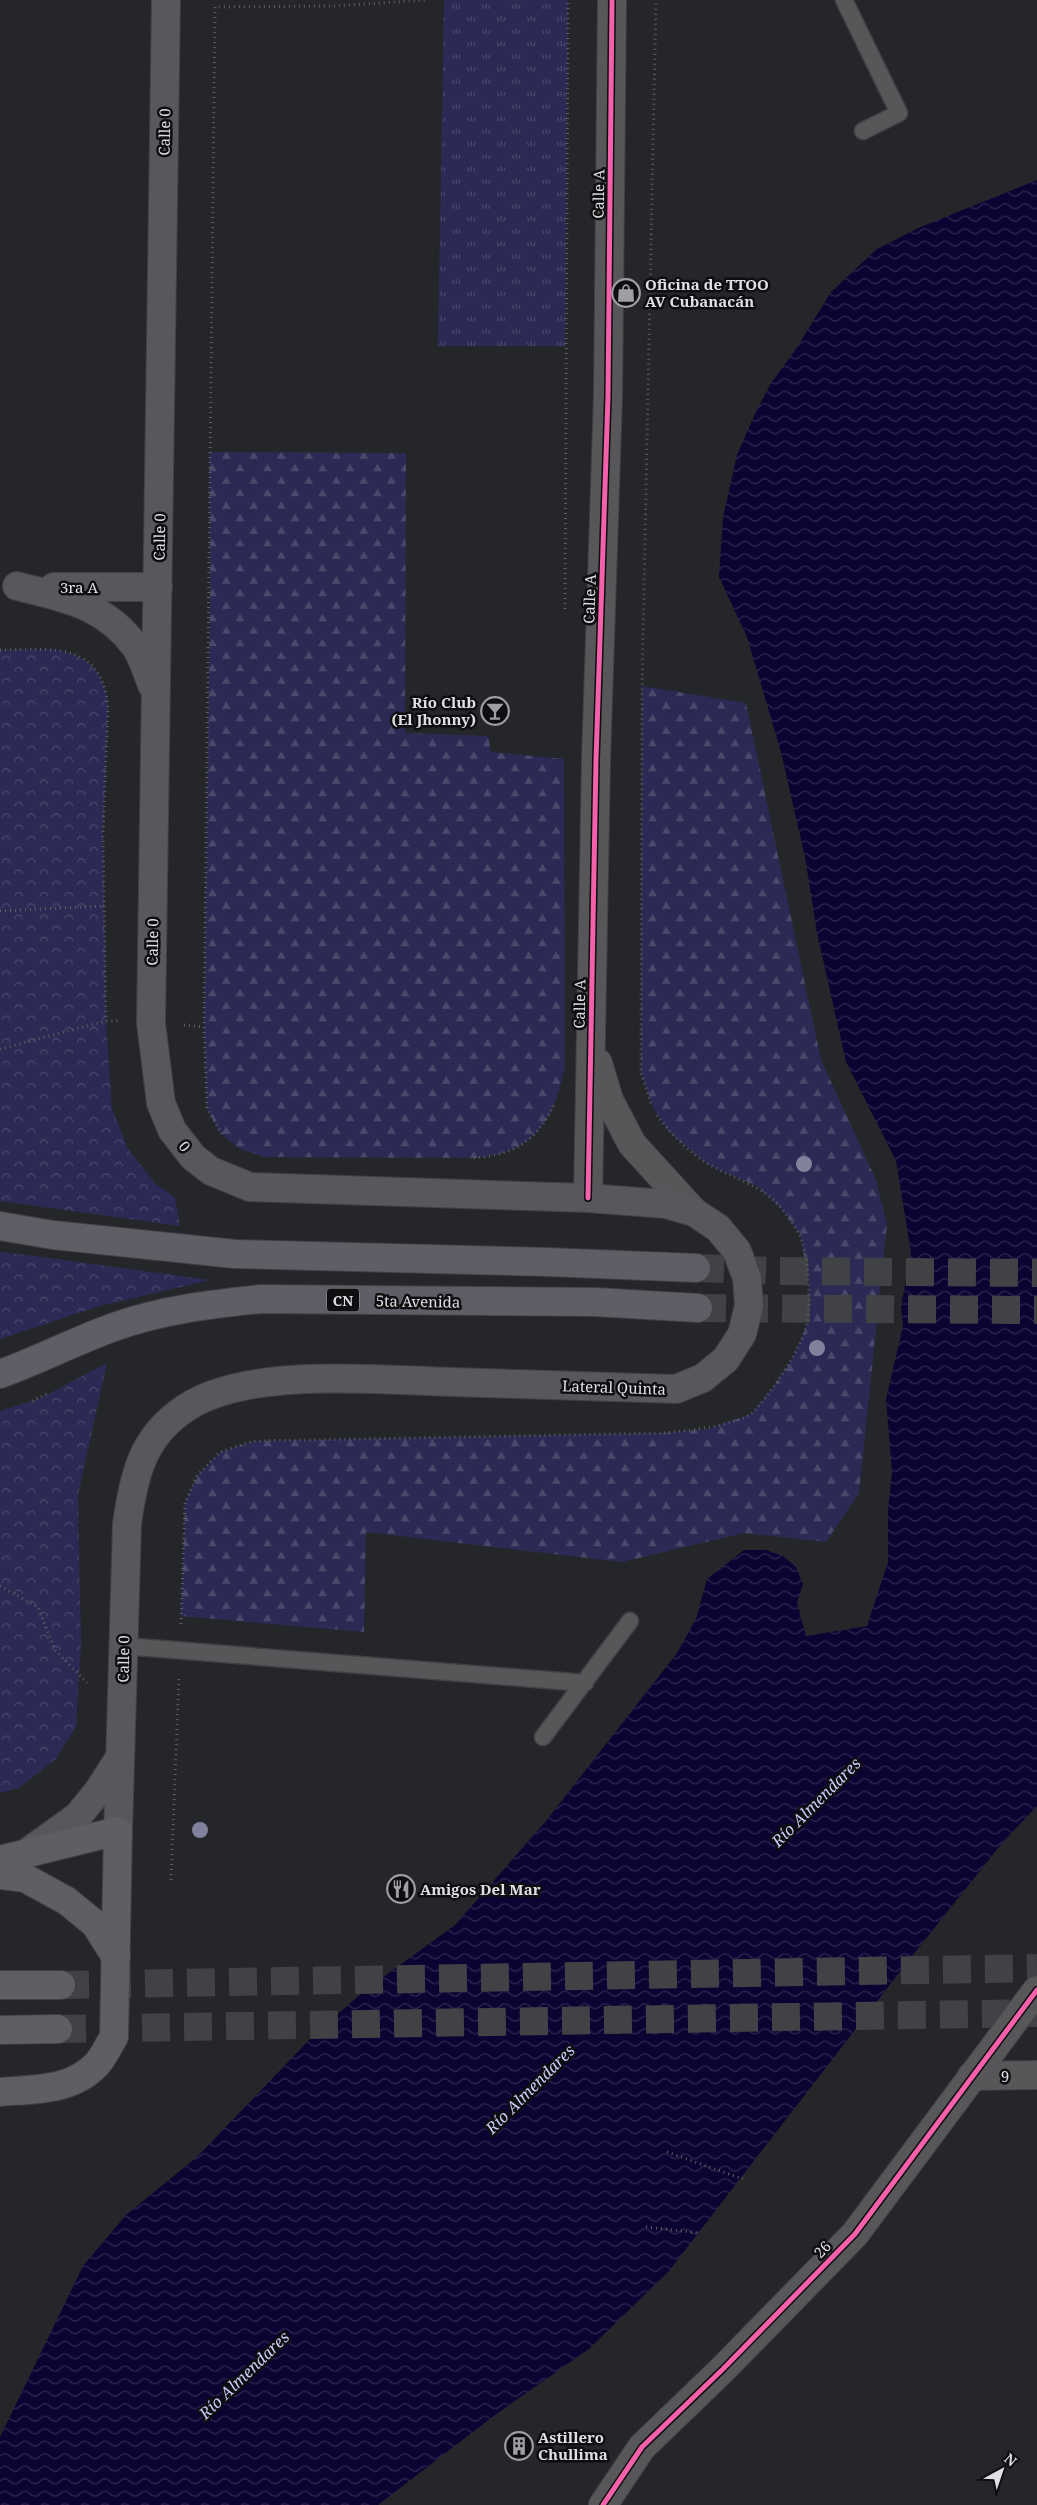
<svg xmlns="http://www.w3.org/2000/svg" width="1037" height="2505" font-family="'Noto Serif',serif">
  <defs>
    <pattern id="grass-tufts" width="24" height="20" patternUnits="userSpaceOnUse" patternTransform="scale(1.25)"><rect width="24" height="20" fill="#2b2a54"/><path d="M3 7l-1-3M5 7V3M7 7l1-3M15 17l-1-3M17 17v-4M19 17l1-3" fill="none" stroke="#49496c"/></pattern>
    <pattern id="forest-firs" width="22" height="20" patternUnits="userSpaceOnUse" patternTransform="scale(1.25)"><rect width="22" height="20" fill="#2b2a54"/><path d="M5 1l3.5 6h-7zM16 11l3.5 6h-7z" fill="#49496c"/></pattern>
    <pattern id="park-crowns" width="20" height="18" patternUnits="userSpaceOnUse" patternTransform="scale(1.25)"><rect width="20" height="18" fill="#2b2a54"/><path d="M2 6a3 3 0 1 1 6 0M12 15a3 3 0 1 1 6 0" fill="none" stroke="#49496c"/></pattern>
    <pattern id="water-waves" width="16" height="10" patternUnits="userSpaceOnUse" patternTransform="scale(1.25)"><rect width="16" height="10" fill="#0d0333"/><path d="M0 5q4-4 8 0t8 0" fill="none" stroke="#302750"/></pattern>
  </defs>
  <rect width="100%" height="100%" fill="#252629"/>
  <polygon fill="url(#grass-tufts)" points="444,0 568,0 565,346 438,346"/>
  <g fill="url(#forest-firs)">
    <path d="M209,452L406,453L405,733L488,736L491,752L564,759L565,1066C553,1122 536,1152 475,1158L265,1157L240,1149L219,1132L207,1108L204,1027L210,587Z"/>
    <polygon points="642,686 746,703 821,1060 876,1180 887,1224 859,1493 826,1542 744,1533 622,1562 366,1532 364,1632 181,1616 185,1503 197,1476 220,1452 254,1441 664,1433 708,1429 751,1414 774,1386 792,1359 807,1325 809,1283 800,1235 781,1208 757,1186 710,1166 670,1133 653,1108 641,1073"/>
  </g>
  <g fill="url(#park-crowns)">
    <path d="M52,649C88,655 105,670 108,707L103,833L106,1021L112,1108L128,1149L156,1184L175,1197L180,1226L0,1201V650Z"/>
    <polygon points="0,1252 27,1255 210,1280 100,1306 0,1339"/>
    <polygon points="107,1363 78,1495 81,1643 76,1727 56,1759 19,1788 0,1793 0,1411 41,1398"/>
  </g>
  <polygon fill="url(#water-waves)" points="1037,180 1037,1806 1003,1842 912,1956 669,2271 589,2349 495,2415 378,2505 0,2505 0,2437 83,2266 126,2215 197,2157 312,2037 363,1992 455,1925 546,1821 677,1653 696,1619 707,1579 744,1550 766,1550 783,1556 796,1567 803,1584 797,1602 806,1636 867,1626 888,1562 888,1509 892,1472 886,1399 903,1326 901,1307 911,1253 896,1161 846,1062 817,933 805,857 781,752 747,637 719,577 723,517 737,455 754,416 771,383 794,352 831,292 877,249 918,228"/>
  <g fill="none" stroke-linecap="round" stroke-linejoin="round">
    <g stroke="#414245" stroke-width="28" stroke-dasharray="28 14" stroke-linecap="butt">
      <polyline points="61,1985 1037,1968"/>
      <polyline points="58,2029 1037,2013"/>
    </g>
    <g stroke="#414245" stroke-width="28" stroke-dasharray="28 14" stroke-linecap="butt">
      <polyline points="696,1268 773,1271 1037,1273"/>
      <polyline points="698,1308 1037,1310"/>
    </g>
    <defs>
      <g id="service">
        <polyline points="844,0 899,113 863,131"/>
        <polyline points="124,1646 585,1683"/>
        <polyline points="543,1737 630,1621"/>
      </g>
      <g id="minor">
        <polyline points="972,2076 1037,2075"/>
        <polyline points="603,2505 642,2447 723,2369 855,2234 1037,1990"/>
      </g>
      <g id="tertiary">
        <polyline points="598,1063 609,1100 632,1144 694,1212"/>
        <polyline points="588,1198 596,760 608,396 612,0"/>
      </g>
      <g id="secondary">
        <path d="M17,586C64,598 104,604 135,646C143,657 147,673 152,685"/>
        <polyline points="54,587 158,587"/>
        <path d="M118,1831L127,1524C134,1472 144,1431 194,1403C258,1368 378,1380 452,1382C526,1385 601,1387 676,1389L703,1378L726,1359L742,1334L749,1306L747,1278L737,1251L718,1228L694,1212L666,1204L588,1198L250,1187L211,1171L193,1157L172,1130L161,1103L151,1023L166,0"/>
        <polyline points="28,1852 78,1816 99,1790 120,1757"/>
      </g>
      <g id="primary">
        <path d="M0,1860L118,1831L114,2037C108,2046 104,2056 97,2064C72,2091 35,2089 0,2092"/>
        <polyline points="0,1875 25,1878 67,1901 95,1924 116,1957"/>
        <polyline points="0,1985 61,1985"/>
        <polyline points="0,2030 58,2029"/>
      </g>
      <g id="trunk">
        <polyline points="0,1226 53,1235 235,1254 547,1262 696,1268"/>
        <path d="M0,1374C39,1360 75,1341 114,1327C161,1310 212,1304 261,1299L595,1302L698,1308"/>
      </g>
    </defs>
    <use href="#service" stroke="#414144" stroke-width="19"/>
    <use href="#minor" stroke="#414144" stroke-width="30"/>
    <use href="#tertiary" stroke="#414144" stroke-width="30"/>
    <use href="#secondary" stroke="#414144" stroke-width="30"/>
    <use href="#primary" stroke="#414144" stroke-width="30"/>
    <use href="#trunk" stroke="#414144" stroke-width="30"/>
    <g stroke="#5f5f60" stroke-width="3" stroke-dasharray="1 4" stroke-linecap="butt">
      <polyline points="565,609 568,0"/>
      <path d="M0,650C51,649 102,641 108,707L103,833L106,1021"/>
      <polyline points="0,911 104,906"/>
      <polyline points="184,1025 204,1027"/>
      <polyline points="0,1049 106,1021 118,1021"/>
      <polyline points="651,1103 641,1073 642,686 656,0"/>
      <polyline points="222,1134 207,1108 204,1027 215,7 333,6 425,0"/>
      <path d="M474,1158C514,1155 537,1141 554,1104"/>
      <polyline points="32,1401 49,1393"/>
      <polyline points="0,1586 38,1607 55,1650 87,1683"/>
      <path d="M181,1624L185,1503L197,1476L220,1452L254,1441L664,1433C685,1431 736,1426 752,1413C769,1397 803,1346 807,1324C811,1304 809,1251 799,1234C795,1226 788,1216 782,1209C763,1186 737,1180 712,1166C691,1155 671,1134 657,1115"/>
      <polyline points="171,1880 179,1678"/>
      <polyline points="667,2152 743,2179"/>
      <polyline points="646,2227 699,2233"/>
    </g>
    <use href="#service" stroke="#57575a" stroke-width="16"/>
    <use href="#minor" stroke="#57575a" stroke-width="28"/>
    <use href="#tertiary" stroke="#57575a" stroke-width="28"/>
    <use href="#secondary" stroke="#57575c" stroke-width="28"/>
    <use href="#primary" stroke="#5e5e65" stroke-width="28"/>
    <use href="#trunk" stroke="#5d5e66" stroke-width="28"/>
    <defs>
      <g id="cycleway">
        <polyline points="588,1198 596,760 608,396 612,0"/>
        <polyline points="603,2505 642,2447 723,2369 855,2234 1037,1990"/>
      </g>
    </defs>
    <use href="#cycleway" stroke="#0e0e10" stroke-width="8"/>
    <use href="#cycleway" stroke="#f560ab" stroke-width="5"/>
  </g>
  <g fill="#80829c">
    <circle cx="804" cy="1164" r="8"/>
    <circle cx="817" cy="1348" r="8"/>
    <circle cx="200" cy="1830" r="8"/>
  </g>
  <defs>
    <symbol id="shop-ring" viewBox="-11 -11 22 22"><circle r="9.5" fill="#0e0e10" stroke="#9f9fa3" stroke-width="1.5"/><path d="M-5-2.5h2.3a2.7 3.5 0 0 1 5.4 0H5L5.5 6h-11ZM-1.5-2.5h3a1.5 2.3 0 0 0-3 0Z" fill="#9f9fa3"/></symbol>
    <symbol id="bar-ring" viewBox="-11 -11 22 22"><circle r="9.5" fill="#0e0e10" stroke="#9f9fa3" stroke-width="1.5"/><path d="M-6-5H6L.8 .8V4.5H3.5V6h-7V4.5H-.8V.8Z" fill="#9f9fa3"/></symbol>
    <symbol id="restaurant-ring" viewBox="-11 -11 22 22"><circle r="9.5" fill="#0e0e10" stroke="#9f9fa3" stroke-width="1.5"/><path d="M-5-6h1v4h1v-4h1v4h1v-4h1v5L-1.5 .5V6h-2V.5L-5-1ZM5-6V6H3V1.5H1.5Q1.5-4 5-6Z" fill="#9f9fa3"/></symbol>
    <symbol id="building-ring" viewBox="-11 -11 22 22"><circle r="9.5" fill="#0e0e10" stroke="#9f9fa3" stroke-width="1.5"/><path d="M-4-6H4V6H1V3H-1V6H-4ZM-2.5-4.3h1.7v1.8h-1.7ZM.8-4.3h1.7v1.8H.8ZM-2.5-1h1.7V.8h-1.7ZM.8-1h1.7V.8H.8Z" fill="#9f9fa3"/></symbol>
  </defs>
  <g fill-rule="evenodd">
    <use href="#shop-ring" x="610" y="277" width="32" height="32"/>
    <use href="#bar-ring" x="479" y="695" width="32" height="32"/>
    <use href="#restaurant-ring" x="385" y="1873" width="32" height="32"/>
    <use href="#building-ring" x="503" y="2430" width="32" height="32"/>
  </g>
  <g text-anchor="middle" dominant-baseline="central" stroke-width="5" stroke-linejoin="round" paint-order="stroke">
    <rect fill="#0e0e10" stroke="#a1a1a4" stroke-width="1" x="327" y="1288.5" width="32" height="23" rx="4"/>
    <g font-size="14" font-weight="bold" fill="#e0e0e4">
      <text x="343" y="1300">CN</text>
    </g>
    <g font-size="15" fill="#e0e0e4" stroke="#0e0e10">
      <text transform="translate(164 132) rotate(-89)">Calle 0</text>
      <text transform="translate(598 194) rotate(-89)">Calle A</text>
      <text transform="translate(159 537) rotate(-89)">Calle 0</text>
      <text x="79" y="587">3ra A</text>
      <text transform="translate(589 599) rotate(-88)">Calle A</text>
      <text transform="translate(152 942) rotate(-89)">Calle 0</text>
      <text transform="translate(579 1004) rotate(-89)">Calle A</text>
      <text transform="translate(185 1146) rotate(51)">0</text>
      <text transform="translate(418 1301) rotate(1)">5ta Avenida</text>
      <text transform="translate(614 1387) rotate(2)">Lateral Quinta</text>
      <text transform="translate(123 1659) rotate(-89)">Calle 0</text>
      <text transform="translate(1005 2076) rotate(-1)">9</text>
      <text transform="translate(822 2249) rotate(-46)">26</text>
    </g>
    <g font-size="15" font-weight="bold" fill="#e0e0e4" stroke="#0e0e10" text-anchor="start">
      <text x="645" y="284">Oficina de TTOO<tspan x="645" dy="17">AV Cubanacán</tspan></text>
      <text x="476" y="702" text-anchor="end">Río Club<tspan x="476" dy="17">(El Jhonny)</tspan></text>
      <text x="420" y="1889">Amigos Del Mar</text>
      <text x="538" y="2437">Astillero<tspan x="538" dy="17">Chullima</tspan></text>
    </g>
    <g font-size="16" font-style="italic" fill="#c7cbf8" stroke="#0e0e10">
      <text transform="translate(816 1802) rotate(-45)">Río Almendares</text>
      <text transform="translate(530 2089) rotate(-45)">Río Almendares</text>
      <text transform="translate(244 2375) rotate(-44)">Río Almendares</text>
    </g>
  </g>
  <g transform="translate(1002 2470) rotate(40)" stroke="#0e0e10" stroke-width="4" paint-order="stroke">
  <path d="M0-4L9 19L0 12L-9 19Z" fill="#e0e0e4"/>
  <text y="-8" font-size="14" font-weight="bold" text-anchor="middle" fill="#e0e0e4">N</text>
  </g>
</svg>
